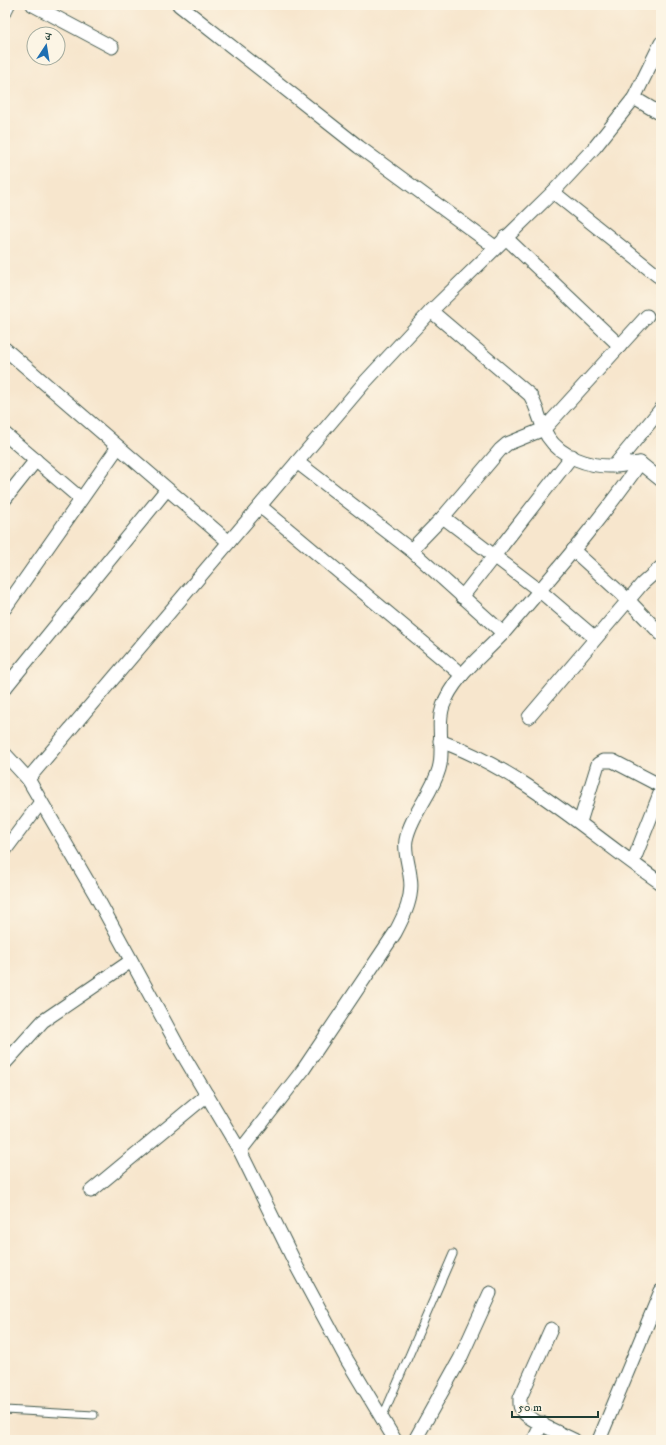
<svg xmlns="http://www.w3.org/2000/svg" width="666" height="1445" font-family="'IM FELL DW Pica','Noto Serif Devanagari',serif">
  <rect width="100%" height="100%" fill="#fcf5e5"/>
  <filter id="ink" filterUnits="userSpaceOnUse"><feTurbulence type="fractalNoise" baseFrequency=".025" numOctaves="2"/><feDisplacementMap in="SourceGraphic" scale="8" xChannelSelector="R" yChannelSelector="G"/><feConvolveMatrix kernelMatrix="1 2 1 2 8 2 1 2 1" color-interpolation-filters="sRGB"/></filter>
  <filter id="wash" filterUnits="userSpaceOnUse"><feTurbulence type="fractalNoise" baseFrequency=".012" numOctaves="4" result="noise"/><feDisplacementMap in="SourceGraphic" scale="16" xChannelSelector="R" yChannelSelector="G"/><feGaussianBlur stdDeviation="0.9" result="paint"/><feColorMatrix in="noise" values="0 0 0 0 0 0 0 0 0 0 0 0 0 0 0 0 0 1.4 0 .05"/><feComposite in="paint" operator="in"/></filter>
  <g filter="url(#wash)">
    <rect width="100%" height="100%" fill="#f7e6cd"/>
  </g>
  <g filter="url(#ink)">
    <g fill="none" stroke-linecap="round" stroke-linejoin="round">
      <defs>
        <g id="lane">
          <polyline points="5,1410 94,1415"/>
          <polyline points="382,1418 453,1254"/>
        </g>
        <g id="street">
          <polyline points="33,5 112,47"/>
          <polyline points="179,5 359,147 495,247"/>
          <polyline points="5,11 8,5"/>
          <polyline points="634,98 661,114"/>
          <polyline points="553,192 658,276"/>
          <polyline points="505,237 620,346"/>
          <path d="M431,311L530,395C538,408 540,424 548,437C561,457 590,467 613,466C622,466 631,463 640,463L661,480"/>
          <polyline points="5,349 229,542"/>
          <polyline points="5,434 81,499"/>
          <polyline points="297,462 411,550 503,633"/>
          <polyline points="614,466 661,409"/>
          <polyline points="5,499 36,460"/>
          <polyline points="260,506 462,675"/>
          <polyline points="443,517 540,591 595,638"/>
          <polyline points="411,550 443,517 500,450 507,444 544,429 647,316"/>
          <polyline points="573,550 628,600 661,634"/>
          <polyline points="462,597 572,456"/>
          <polyline points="5,608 118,447"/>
          <polyline points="5,688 167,489"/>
          <polyline points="529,717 642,584 661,567"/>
          <path d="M440,741C524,771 589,834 661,883"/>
          <polyline points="5,754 28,779 365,382 431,311 553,192 595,147 634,98 661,43"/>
          <polyline points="28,779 95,894 179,1048 240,1151 298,1269 347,1360 395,1440"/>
          <polyline points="580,822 598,764 603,761 613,761 661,786"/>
          <polyline points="5,850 41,802"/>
          <polyline points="633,862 661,791"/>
          <polyline points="5,1063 43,1021 131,961"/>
          <path d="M240,1151L303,1070L395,933C404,916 414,897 410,876C409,865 404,852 406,840C411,815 432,794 439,769C445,749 436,727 443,706C454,675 485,654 506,630C552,576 599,522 640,463"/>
          <polyline points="91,1191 207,1095"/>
          <path d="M551,1329L520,1398C520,1404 519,1408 524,1413C532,1422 562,1434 574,1440"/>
          <polyline points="415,1440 460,1359 490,1293"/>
          <polyline points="534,1440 542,1423"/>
          <polyline points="599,1440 661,1291"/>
        </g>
      </defs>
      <use href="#lane" stroke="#3f564b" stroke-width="9"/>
      <use href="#street" stroke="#3f564b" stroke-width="15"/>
      <use href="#lane" stroke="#fff" stroke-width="7"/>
      <use href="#street" stroke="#fff" stroke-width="13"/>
    </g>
  </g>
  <rect width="666" height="1445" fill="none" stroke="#fcf5e5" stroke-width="20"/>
  <g transform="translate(46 46) rotate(12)"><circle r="19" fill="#fcf5e5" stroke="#a4ab9e"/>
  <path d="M0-3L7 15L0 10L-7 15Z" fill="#1f6fb2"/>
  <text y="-6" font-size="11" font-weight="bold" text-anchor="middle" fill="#1f3d34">उ</text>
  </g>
  <path d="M512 1411v6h86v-6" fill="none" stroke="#1f3d34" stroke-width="2"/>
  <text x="518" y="1411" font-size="12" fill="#1f3d34" stroke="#fcf5e5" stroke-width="3" paint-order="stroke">50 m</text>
</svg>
